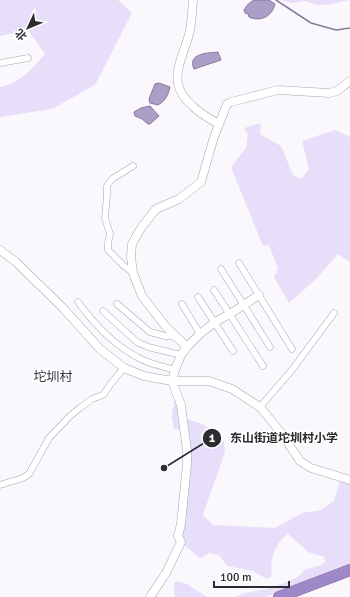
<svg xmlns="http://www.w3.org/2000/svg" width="350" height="597" font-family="Signika,'Noto Sans SC',sans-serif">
  <rect width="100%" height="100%" fill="#faf8fd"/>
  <g fill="#e7defa">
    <path d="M0,0H118L132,13L95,85L52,109L0,117V87C21,83 32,69 45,54L28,30L0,36Z"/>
    <polygon points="281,0 350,0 332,4 318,5 305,1 291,3"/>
    <polygon points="261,123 260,134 281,146 293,175 301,179 309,169 302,141 335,130 350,137 350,262 338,254 317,278 289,303 274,277 278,269 269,245 263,246 231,167 246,148 248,134 244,128"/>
    <path d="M175,394L185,418L205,425L224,442L225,452L203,515L213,525L275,528L302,513L321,510L334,501L340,481L350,485V566L265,597H235L245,593L267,589L284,583L298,577L305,570L321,565L325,562L324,557L308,552L288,534C276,541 269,561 272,575L270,578L267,579L252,571L227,566L219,555L209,553L202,558L198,557L181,542L184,485L183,430L174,429L172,417Z"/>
    <polygon points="176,581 187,584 207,597 175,597 174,584"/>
  </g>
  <g fill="#ab9ec7" stroke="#857c9a">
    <path d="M256,0H269L275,4C272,17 260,22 249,17L248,14L245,13L244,10C247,5 250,1 256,0Z"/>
    <path d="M218,52L221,60L194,69C187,53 208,53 218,52Z"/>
    <path d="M159,83L170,87C168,96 165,101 158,105L150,103L149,99L155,84Z"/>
    <polygon points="150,106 159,116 150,124 148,124 142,119 135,116 134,112 141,108"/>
  </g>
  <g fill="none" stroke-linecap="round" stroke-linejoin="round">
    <polyline stroke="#857c9a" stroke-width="1.5" points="276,0 311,23 336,30 350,28"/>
    <defs>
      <g id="street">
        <polyline points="0,63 28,58"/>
        <polyline points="133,166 112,179 107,186 107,195 105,218 110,234 108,243 108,250 124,266 133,273"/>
        <polyline points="239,263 292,349"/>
        <polyline points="221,269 270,347"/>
        <polyline points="214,290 263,366"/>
        <polyline points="198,297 233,351"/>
        <path d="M78,302C94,324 113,344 137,357C148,364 163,366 175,370"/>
        <polyline points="117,304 150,332 165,336 177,337"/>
        <polyline points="182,304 200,334"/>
        <polyline points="103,311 137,342 148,347 181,355"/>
        <polyline points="260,407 292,370 334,313"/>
        <polyline points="0,485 23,478 29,474 49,438 70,416 81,407 92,399 103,395 112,382 124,368"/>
      </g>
      <g id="secondary">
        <path d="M193,0C192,11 192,23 189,34C185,50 175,68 178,84C181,101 205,117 219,124"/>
        <polyline points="0,250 16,262 63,308 100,349 124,368 144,376 172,381 209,381 232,389 260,407 282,434 300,461 311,468 350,480"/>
        <polyline points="187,347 166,327 142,296 133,273 131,257 132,244 141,228 156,209 179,199 201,182 214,137 227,104 231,102 278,90 329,93 337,91 350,81"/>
        <polyline points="150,597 166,573 181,542 178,536 181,524 187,464 187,451 181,405 172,381 175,370 181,355 187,347 200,334 215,322 230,314 259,295"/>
      </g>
      <polyline id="highway" points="279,597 350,570"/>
    </defs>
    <use href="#street" stroke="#a7a4af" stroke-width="7"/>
    <use href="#secondary" stroke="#a7a4af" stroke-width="9"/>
    <use href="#highway" stroke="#766793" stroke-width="12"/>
    <use href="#street" stroke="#fff" stroke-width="6"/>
    <use href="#secondary" stroke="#fff" stroke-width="8"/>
    <use href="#highway" stroke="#9e88c8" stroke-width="11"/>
  </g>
  <g text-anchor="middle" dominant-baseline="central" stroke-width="3" stroke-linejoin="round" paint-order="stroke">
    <g font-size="13" fill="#36333d" stroke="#fff">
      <text x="53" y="377">坨圳村</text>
    </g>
  </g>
  <path fill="none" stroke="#2c2b30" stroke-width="1.5" d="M164 468L212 438"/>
  <g fill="#2c2b30" stroke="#fff" stroke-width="1.5">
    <circle cx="164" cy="468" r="4"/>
    <circle cx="212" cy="438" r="10"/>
  </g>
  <g font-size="12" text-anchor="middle" font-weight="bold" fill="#fff">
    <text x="212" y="442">1</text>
  </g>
  <g font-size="12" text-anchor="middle" font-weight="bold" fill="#2c2b30" stroke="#fff" stroke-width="3" stroke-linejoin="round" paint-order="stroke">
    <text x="284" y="442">东山街道坨圳村小学</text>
  </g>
  <g transform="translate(28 28) rotate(226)" stroke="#ffffff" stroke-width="3" paint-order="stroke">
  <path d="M0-3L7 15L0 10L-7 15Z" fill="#2c2b30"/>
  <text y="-6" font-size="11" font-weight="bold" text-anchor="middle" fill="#2c2b30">北</text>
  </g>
  <path d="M214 581v6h75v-6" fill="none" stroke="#2c2b30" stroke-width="2"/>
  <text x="220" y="581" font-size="12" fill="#2c2b30" stroke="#ffffff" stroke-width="3" paint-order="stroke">100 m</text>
</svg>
